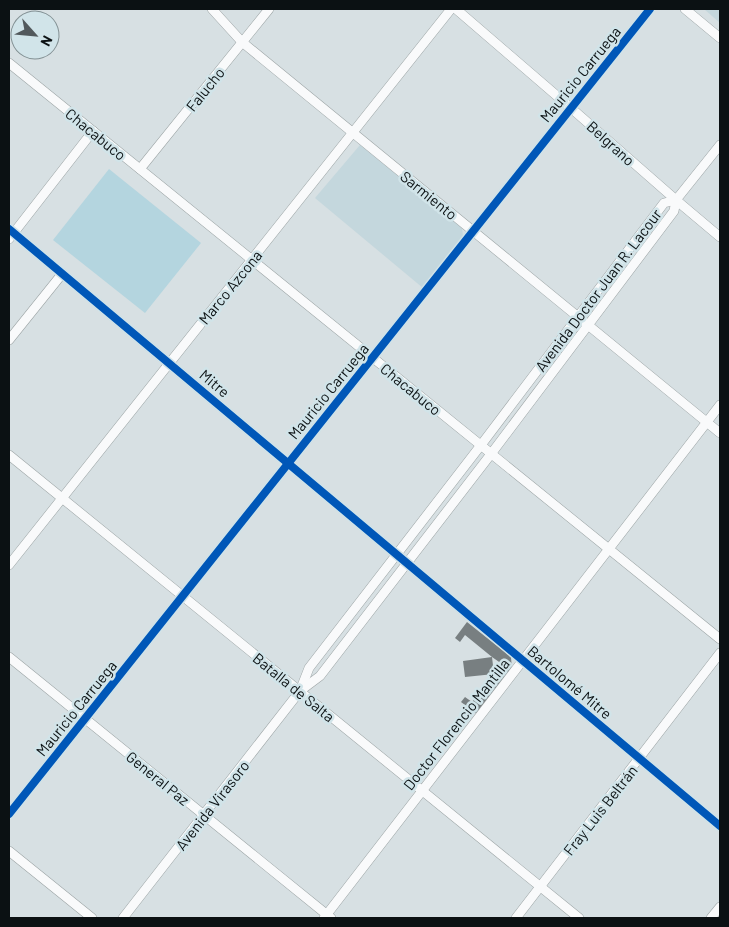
<svg xmlns="http://www.w3.org/2000/svg" width="729" height="927" font-family="Barlow,sans-serif">
  <rect width="100%" height="100%" fill="#d7e0e3"/>
  <g fill="#c4d7dd">
    <polygon points="704,9 720,9 720,23"/>
    <polygon points="360,145 462,228 463,236 423,288 315,198"/>
  </g>
  <polygon fill="#b4d5df" points="109,169 201,243 145,313 53,240"/>
  <polygon fill="#787f81" points="467,622 511,657 512,670 477,714 461,702 465,697 472,702 494,674 465,677 463,661 492,657 494,674 502,664 492,657 465,635 460,642 455,638"/>
  <g fill="none" stroke-linecap="round" stroke-linejoin="round">
    <defs>
      <g id="minor">
        <polyline points="212,9 242,42 720,433"/>
        <polyline points="456,9 571,108 676,200 720,237"/>
        <polyline points="685,9 720,38"/>
        <polyline points="9,63 720,639"/>
        <polyline points="140,169 269,9"/>
        <polyline points="676,200 720,145"/>
        <polyline points="9,229 720,826"/>
        <polyline points="9,239 93,131"/>
        <polyline points="9,340 62,274"/>
        <polyline points="9,455 579,918"/>
        <polyline points="9,565 451,9"/>
        <polyline points="9,657 331,918"/>
        <polyline points="300,691 309,668 481,445 664,203 676,200"/>
        <polyline points="9,814 650,9"/>
        <polyline points="9,851 92,918"/>
        <polyline points="123,918 300,691 320,676 491,454 674,211 676,200"/>
        <polyline points="324,918 720,405"/>
        <polyline points="516,918 720,653"/>
        <polyline points="711,918 720,907"/>
      </g>
    </defs>
    <use href="#minor" stroke="#9ca4a5" stroke-width="10"/>
    <use href="#minor" stroke="#f9fafb" stroke-width="9"/>
    <defs>
      <g id="cycleway">
        <polyline points="9,229 720,826"/>
        <polyline points="9,814 650,9"/>
      </g>
    </defs>
    <use href="#cycleway" stroke="#d1e4e9" stroke-width="11"/>
    <use href="#cycleway" stroke="#0057b8" stroke-width="8"/>
  </g>
  <g text-anchor="middle" dominant-baseline="central" stroke-width="5" stroke-linejoin="round" paint-order="stroke">
    <g font-size="15" fill="#0b1113" stroke="#d1e4e9">
      <text transform="translate(580 74) rotate(-51)">Mauricio Carruega</text>
      <text transform="translate(205 89) rotate(-51)">Falucho</text>
      <text transform="translate(96 134) rotate(39)">Chacabuco</text>
      <text transform="translate(611 143) rotate(42)">Belgrano</text>
      <text transform="translate(429 195) rotate(39)">Sarmiento</text>
      <text transform="translate(230 287) rotate(-51)">Marco Azcona</text>
      <text transform="translate(598 290) rotate(-53)">Avenida Doctor Juan R. Lacour</text>
      <text transform="translate(215 383) rotate(40)">Mitre</text>
      <text transform="translate(411 389) rotate(39)">Chacabuco</text>
      <text transform="translate(328 391) rotate(-51)">Mauricio Carruega</text>
      <text transform="translate(570 682) rotate(40)">Bartolomé Mitre</text>
      <text transform="translate(294 687) rotate(39)">Batalla de Salta</text>
      <text transform="translate(76 708) rotate(-51)">Mauricio Carruega</text>
      <text transform="translate(456 724) rotate(-52)">Doctor Florencio Mantilla</text>
      <text transform="translate(158 778) rotate(39)">General Paz</text>
      <text transform="translate(212 805) rotate(-52)">Avenida Virasoro</text>
      <text transform="translate(600 810) rotate(-52)">Fray Luis Beltrán</text>
    </g>
  </g>
  <rect width="729" height="927" fill="none" stroke="#0b1113" stroke-width="20"/>
  <g transform="translate(35 35) rotate(117)"><circle r="24" fill="#d1e4e9" stroke="#829093"/>
  <path d="M0-4L9 19L0 12L-9 19Z" fill="#52595c"/>
  <text y="-8" font-size="14" font-weight="bold" text-anchor="middle" fill="#0b1113">N</text>
  </g>
</svg>
